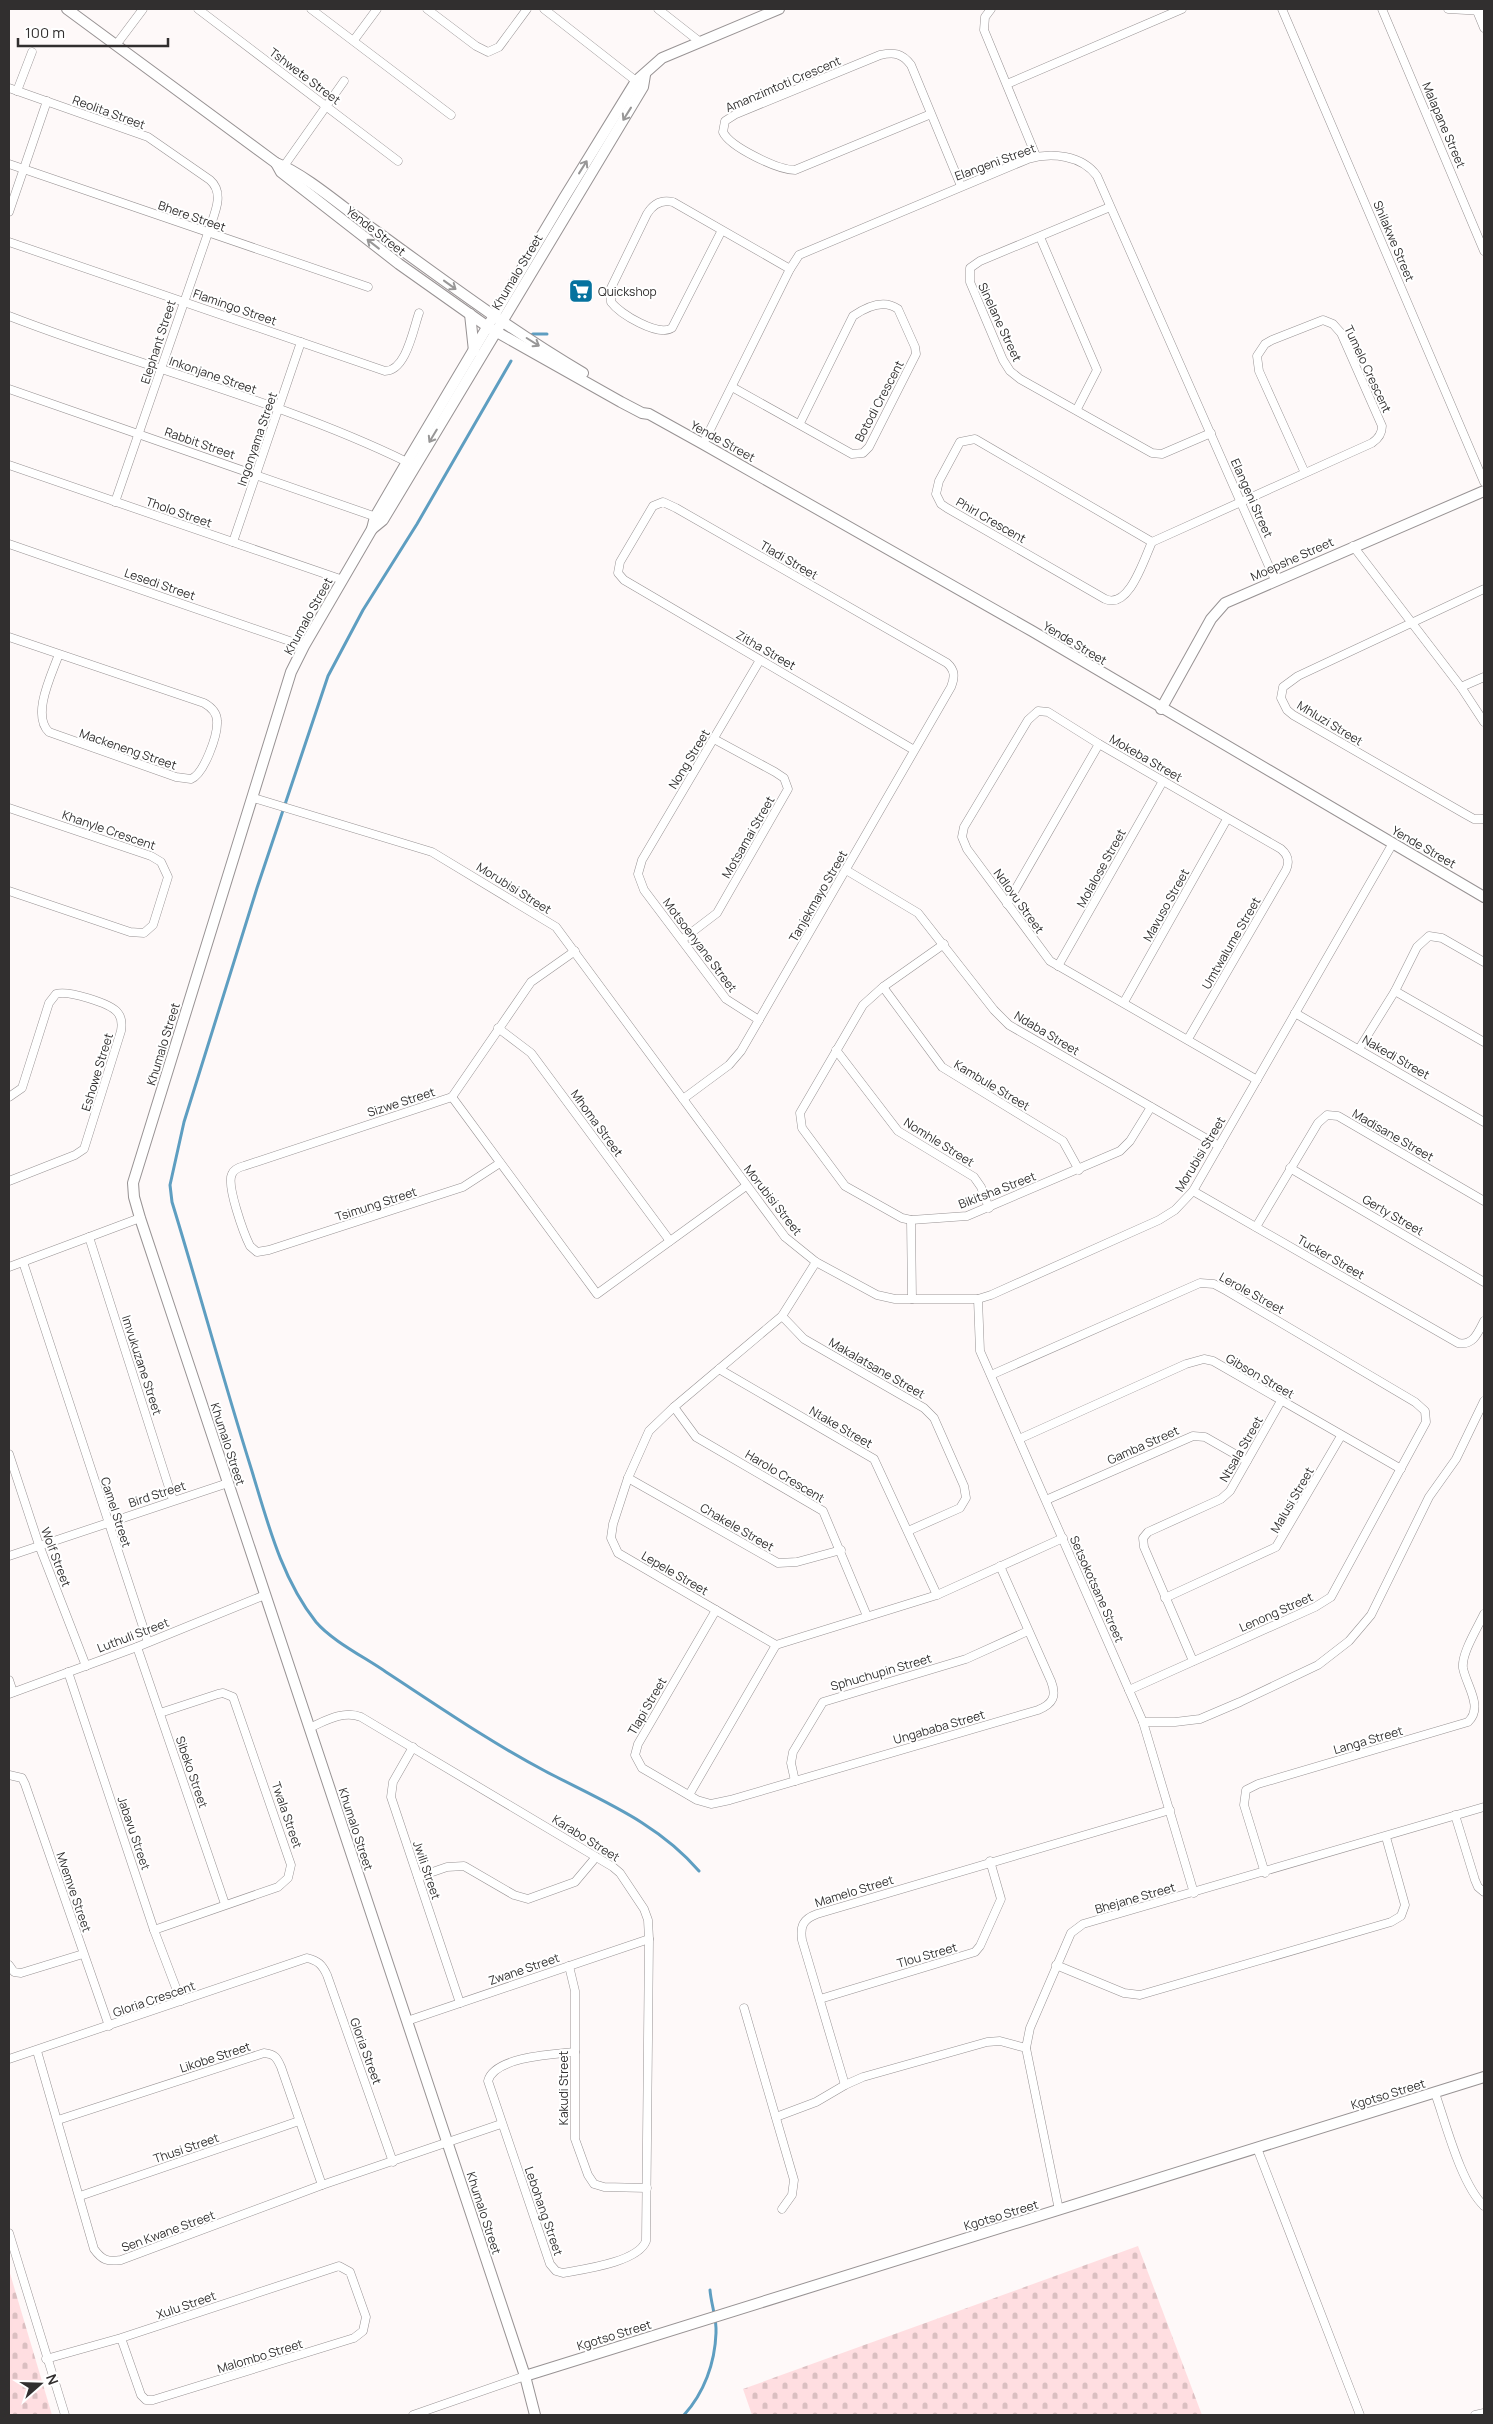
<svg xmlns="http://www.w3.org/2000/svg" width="1493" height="2424" font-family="Manrope,sans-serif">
  <defs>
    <pattern id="cemetery-stones" width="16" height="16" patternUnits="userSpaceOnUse" patternTransform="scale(1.25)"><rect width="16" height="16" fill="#ffdee1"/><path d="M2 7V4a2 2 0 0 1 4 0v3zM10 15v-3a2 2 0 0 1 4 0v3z" fill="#dbbfc1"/></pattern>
  </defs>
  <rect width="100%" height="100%" fill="#fef9f9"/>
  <g fill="url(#cemetery-stones)">
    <polygon points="1138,2246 1202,2415 752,2415 743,2389"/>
    <polygon points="9,2270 52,2415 9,2415"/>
  </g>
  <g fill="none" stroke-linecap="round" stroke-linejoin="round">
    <g stroke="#5e9ec1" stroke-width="3">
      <polyline points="529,337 533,334 547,334"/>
      <path d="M511,361L417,524L363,610L328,676L257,888L184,1122L170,1185L172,1202C199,1290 223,1379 251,1468C267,1520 281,1578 316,1622C332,1641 366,1658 386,1672C438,1706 490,1742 545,1771C600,1800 657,1822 699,1871"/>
      <path d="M684,2415C704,2393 715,2363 716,2333C717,2319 711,2304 710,2290"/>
    </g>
    <defs>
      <g id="minor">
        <polyline points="198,9 398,161"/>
        <polyline points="311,9 451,115"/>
        <polyline points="427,9 476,46 488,52 499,47 527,9"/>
        <polyline points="544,9 636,81"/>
        <polyline points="658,9 700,42"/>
        <polyline points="991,9 985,17 984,30 1036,156"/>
        <polyline points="1282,9 1484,482"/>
        <polyline points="1382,9 1484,251"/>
        <polyline points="1448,9 1484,11"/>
        <polyline points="1477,11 1484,28"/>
        <polyline points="354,40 377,9"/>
        <polyline points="116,45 143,9"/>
        <polyline points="1007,84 1182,9"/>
        <path d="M9,88L148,137L210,180C226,194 213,216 208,233L115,502"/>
        <polyline points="17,91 32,52"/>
        <path d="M931,114L795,170C778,170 730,147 723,132L725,121L736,114L880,55C894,52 902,53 911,65L961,186"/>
        <polyline points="9,164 368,287"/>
        <polyline points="284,166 344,81"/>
        <polyline points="1110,207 980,261 970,268 970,282 1003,360 1010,371 1020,379 1152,453 1162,454 1211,433"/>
        <polyline points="9,212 47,101"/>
        <path d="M722,230L672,328C658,337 620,314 611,302V288L647,214C653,204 661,199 673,202L790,269"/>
        <polyline points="1040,237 1097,370 1077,409"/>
        <path d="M9,242L385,371C406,371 413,330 419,313"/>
        <path d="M9,316C140,367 280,400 407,462"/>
        <path d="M732,387L852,454L863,453L869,447L916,354L915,347L898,309C884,299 866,307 853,316L800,423"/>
        <polyline points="9,389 379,518"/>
        <path d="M703,444L790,269L799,255L1028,159C1051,152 1082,155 1097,176L1275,580"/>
        <polyline points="9,465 343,580"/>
        <polyline points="233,542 301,342"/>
        <path d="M1152,542L975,439L960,442L939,481L936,494L941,504L947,508L1105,599C1129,610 1144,559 1152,542L1372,443C1378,439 1382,434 1382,426L1341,333L1333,324L1323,320L1272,340L1265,344L1257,356L1259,371L1305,473"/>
        <polyline points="9,544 304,646"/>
        <polyline points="1353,546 1461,687 1484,722"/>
        <polyline points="1484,589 1298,676 1283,687 1281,698 1287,710 1293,715 1465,814 1474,819 1484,819"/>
        <path d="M9,637L204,703C211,707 217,712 217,721C218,735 204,774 191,779L176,777L49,732C31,715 52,674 59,654"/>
        <polyline points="1461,687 1484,677"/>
        <polyline points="254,798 432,852 556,927 785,1237 816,1262 877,1295 895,1299 978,1299 991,1295 1159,1220 1175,1210 1193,1191 1393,843"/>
        <polyline points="9,808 151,856 161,862 168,877 153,925 144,933 130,932 9,891"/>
        <polyline points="846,870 918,913 994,1010 1009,1025 1219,1146"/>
        <polyline points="1007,904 1099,744"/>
        <polyline points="683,939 717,913 788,789 784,778 775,772 714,739"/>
        <polyline points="944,944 883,987 863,1005 800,1113 802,1128 845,1186 902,1218 911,1220 967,1216 1120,1151 1130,1141 1151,1107"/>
        <polyline points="1058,966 1163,781"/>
        <polyline points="883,987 942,1067 1063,1141 1079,1170"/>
        <polyline points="1395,991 1484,1042"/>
        <polyline points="1124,1002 1227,819"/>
        <polyline points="1295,1013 1484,1122"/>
        <polyline points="759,1020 726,999 644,890 638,874 642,860 760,660"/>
        <polyline points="498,1028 531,1053 670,1241"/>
        <path d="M1188,1039L1286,870C1290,861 1288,855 1281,849L1099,744L1048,712L1038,711L1028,720L964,827L962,837L967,849L1050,961L1257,1080"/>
        <polyline points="1359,1049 1395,991 1417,947 1429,936 1442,938 1484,962"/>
        <polyline points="836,1050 898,1131 974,1177 981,1187 989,1208"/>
        <path d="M9,1097L22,1088L49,1003L56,994C67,990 111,1003 118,1013C122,1018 122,1025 121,1031L84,1149L75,1155L9,1181"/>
        <path d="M452,1097L244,1166C240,1167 234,1169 232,1174C226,1185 244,1234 250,1246L257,1252L269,1250L463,1187L500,1163"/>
        <polyline points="452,1097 597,1294 746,1186"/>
        <polyline points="452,1097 531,982 575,951"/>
        <path d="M683,1099L729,1065L741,1051L951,687C955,677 955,670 947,663L676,508L663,502L653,506L620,562L618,573L624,580L914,750"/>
        <polyline points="1290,1168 1484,1282"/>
        <path d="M1193,1191L1458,1343C1473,1346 1478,1333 1484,1321"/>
        <polyline points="911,1220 912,1299"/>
        <polyline points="1256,1227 1318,1123 1327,1115 1338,1116 1484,1201"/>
        <polyline points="89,1237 173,1500"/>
        <polyline points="23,1262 148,1642"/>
        <polyline points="816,1262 782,1316 674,1407 649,1431 628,1478 613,1524 611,1538 618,1553 776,1645 937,1595 1063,1538"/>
        <polyline points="9,1267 140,1218"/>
        <polyline points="978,1299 980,1351 1143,1722 1194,1893"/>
        <polyline points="782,1316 804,1339 924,1408 934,1418 964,1486 966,1498 960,1508 908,1531"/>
        <polyline points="719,1369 874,1459 937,1595"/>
        <polyline points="991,1375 1200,1283 1214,1284 1227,1291 1415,1402 1425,1411 1426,1422 1331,1597 1315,1607 1129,1690"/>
        <polyline points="674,1407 696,1437 823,1511 867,1616"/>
        <polyline points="1019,1439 1186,1364 1204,1359 1213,1361 1401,1469"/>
        <polyline points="9,1454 39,1545 86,1666"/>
        <polyline points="628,1478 778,1563 797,1562 841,1550"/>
        <polyline points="1046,1500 1193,1436 1205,1437 1247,1461"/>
        <polyline points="9,1556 228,1483"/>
        <polyline points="1165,1598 1276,1547 1341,1436"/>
        <path d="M716,1610L638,1744L635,1755L642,1768L697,1800L711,1804L730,1800L1038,1710C1053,1704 1057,1696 1051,1681L1000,1566"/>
        <polyline points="137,1647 225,1904"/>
        <polyline points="1193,1661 1144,1547 1143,1538 1148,1532 1221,1499 1230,1491 1281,1401"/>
        <polyline points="68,1672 154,1930 181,2001"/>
        <polyline points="9,1680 13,1692"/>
        <polyline points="9,1694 137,1647 265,1595"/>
        <polyline points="1143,1722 1175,1722 1200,1719 1240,1702 1318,1665 1349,1641 1371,1615 1429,1497 1456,1459 1484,1401"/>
        <path d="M309,1728C325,1721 343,1710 361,1717L613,1867L620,1873L644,1909L648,1920L649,1939L646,2241C638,2262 585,2269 563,2273L556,2271L550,2264L488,2081C494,2057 553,2054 575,2052"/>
        <polyline points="413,1747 393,1782 391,1797 460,2003"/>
        <polyline points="9,1775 22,1778 25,1784 109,2026"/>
        <polyline points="795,1781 791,1763 793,1752 823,1702 966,1659 1028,1631"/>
        <polyline points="689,1795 776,1645"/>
        <polyline points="1455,1815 1475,1880 1478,1887 1484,1892"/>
        <path d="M1265,1873L1244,1805L1246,1790L1258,1784L1468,1722C1484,1707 1466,1685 1463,1668C1461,1654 1478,1627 1484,1614"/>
        <polyline points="418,1877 447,1867 464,1866 514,1895 528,1899 575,1882 596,1857"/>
        <polyline points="154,1930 278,1887 288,1878 291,1865 233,1697 223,1693 218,1694 160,1713"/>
        <polyline points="9,1965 14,1972 21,1973 83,1954"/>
        <polyline points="1056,1965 1124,1993 1140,1995 1391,1922 1401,1916 1405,1905 1386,1837"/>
        <polyline points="569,1966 575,1991 575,2139 588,2175 594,2184 604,2187 647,2188"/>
        <polyline points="820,1999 975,1952 980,1946 1001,1899 990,1861"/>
        <polyline points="744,2008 794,2180 792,2195 782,2209"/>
        <polyline points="407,2021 649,1939"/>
        <path d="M37,2051L94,2249C102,2260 107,2262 121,2260L322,2185L501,2124"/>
        <path d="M9,2059L307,1958C318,1961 322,1964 327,1975L393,2162"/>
        <path d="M845,2085L802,1940C800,1926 803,1919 817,1914L1170,1810"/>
        <path d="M1435,2093C1446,2124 1461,2184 1484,2206"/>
        <polyline points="776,2117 816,2102 845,2085 863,2077 987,2042 1000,2041 1026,2048"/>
        <path d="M58,2120L264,2053C275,2054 277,2058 281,2067L322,2185"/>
        <polyline points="1257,2148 1360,2415"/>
        <polyline points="80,2196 299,2121"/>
        <polyline points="1059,2210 1026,2048 1030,2028 1071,1933 1083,1924 1484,1807"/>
        <polyline points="9,2233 65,2415"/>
        <polyline points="46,2359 121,2338 339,2266 350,2272 366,2317 363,2331 354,2338 153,2400 146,2400 141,2395 121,2338"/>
        <polyline points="413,2415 525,2376"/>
        <polyline points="1475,2415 1484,2413"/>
      </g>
      <g id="tertiary">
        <path d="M67,9L276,163C305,174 346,210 373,229C442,279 510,330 583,373"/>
        <polyline points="276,163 281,172 399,264 488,327 621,402 642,413 649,414 703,444 1032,631 1484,897"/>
        <polyline points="470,314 474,351"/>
        <polyline points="372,529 383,520 643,87 645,75"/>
        <polyline points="1161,709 1211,619 1225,603 1484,491"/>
        <polyline points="525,2376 1484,2077"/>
        <polyline points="535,2415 525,2376 140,1218 134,1197 133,1183 291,672 304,646 372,529 375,517 407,462 564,198 636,81 662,58 779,9"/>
      </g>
    </defs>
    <use href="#minor" stroke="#989394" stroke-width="9"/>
    <use href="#tertiary" stroke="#989394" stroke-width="12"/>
    <use href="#minor" stroke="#fff" stroke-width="8"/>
    <use href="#tertiary" stroke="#fff" stroke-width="10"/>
  </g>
  <defs><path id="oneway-shaft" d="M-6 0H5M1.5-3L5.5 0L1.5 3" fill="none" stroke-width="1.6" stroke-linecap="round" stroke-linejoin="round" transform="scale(1.25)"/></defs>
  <g stroke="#989797">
    <use href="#oneway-shaft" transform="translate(627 114) rotate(122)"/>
    <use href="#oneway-shaft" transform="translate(583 167) rotate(-58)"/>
    <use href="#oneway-shaft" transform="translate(373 244) rotate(-142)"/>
    <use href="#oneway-shaft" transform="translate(450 285) rotate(36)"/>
    <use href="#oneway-shaft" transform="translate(533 342) rotate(32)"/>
    <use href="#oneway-shaft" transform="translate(433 436) rotate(121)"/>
  </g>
  <defs>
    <symbol id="supermarket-square" viewBox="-11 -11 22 22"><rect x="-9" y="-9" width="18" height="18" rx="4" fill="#06729e" stroke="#fff"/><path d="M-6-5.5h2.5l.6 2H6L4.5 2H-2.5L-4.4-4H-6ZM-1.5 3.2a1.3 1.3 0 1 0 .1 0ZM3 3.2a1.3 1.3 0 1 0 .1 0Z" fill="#fff"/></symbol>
  </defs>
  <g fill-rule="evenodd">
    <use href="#supermarket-square" x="567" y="277" width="28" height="28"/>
  </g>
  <g text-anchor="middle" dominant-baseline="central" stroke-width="4" stroke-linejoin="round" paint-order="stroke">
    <g font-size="12" fill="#312f2f" stroke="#fff">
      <text transform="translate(305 76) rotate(37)">Tshwete Street</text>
      <text transform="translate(783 84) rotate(-23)">Amanzimtoti Crescent</text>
      <text transform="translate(109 112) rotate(20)">Reolita Street</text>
      <text transform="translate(1444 125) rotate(67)">Malapane Street</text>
      <text transform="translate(995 162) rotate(-20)">Elangeni Street</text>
      <text transform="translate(192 216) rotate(19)">Bhere Street</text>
      <text transform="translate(376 231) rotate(38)">Yende Street</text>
      <text transform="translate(1394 241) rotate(67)">Shilakwe Street</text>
      <text transform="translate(517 272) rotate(-59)">Khumalo Street</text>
      <text transform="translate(235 307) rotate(19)">Flamingo Street</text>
      <text transform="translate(1000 322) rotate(65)">Sinelane Street</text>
      <text transform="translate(158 342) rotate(-72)">Elephant Street</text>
      <text transform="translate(1368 369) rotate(65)">Tumelo Crescent</text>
      <text transform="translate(213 375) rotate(19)">Inkonjane Street</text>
      <text transform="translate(879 401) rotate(-62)">Botodi Crescent</text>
      <text transform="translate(257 439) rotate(-71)">Ingonyama Street</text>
      <text transform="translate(723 441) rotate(29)">Yende Street</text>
      <text transform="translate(200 443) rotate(19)">Rabbit Street</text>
      <text transform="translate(1252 498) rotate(66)">Elangeni Street</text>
      <text transform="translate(179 512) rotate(19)">Tholo Street</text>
      <text transform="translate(991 520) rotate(30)">PhirI Crescent</text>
      <text transform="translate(1292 559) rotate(-24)">Moepshe Street</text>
      <text transform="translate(789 560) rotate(30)">Tladi Street</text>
      <text transform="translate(160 584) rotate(19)">Lesedi Street</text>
      <text transform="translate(308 616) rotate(-61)">Khumalo Street</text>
      <text transform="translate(1075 643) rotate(31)">Yende Street</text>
      <text transform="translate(766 650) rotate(30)">Zitha Street</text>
      <text transform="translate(1330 723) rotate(31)">Mhluzi Street</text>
      <text transform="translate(128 749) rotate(19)">Mackeneng Street</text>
      <text transform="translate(1146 758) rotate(30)">Mokeba Street</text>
      <text transform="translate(689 759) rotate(-59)">Nong Street</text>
      <text transform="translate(109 830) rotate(19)">Khanyle Crescent</text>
      <text transform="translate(748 837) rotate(-60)">Motsamai Street</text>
      <text transform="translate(1424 847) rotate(30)">Yende Street</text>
      <text transform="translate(1101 868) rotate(-61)">Molalose Street</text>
      <text transform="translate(514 888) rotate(32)">Morubisi Street</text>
      <text transform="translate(818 896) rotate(-60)">Tanjekmayo Street</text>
      <text transform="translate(1019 901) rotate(54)">Ndlovu Street</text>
      <text transform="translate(1166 905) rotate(-61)">Mavuso Street</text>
      <text transform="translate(1231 943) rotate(-60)">Umtwalume Street</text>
      <text transform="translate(700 945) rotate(53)">Motsoenyane Street</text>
      <text transform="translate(1047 1033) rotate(31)">Ndaba Street</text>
      <text transform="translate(163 1044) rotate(-73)">Khumalo Street</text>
      <text transform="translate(1396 1057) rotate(30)">Nakedi Street</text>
      <text transform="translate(97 1072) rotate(-73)">Eshowe Street</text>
      <text transform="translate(992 1085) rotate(31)">Kambule Street</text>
      <text transform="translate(401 1102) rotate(-18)">Sizwe Street</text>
      <text transform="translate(597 1123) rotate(54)">Mhoma Street</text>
      <text transform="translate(1393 1135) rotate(30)">Madisane Street</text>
      <text transform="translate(939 1142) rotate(32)">Nomhle Street</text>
      <text transform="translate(1200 1154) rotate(-59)">Morubisi Street</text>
      <text transform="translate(997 1190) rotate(-21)">Bikitsha Street</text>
      <text transform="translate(773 1200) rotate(52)">Morubisi Street</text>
      <text transform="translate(376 1204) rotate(-18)">Tsimung Street</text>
      <text transform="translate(1393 1215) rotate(30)">Gerty Street</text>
      <text transform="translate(1331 1257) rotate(30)">Tucker Street</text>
      <text transform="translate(1252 1293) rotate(29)">Lerole Street</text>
      <text transform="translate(142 1365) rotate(72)">Imvukuzane Street</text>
      <text transform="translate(877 1368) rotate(30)">Makalatsane Street</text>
      <text transform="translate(1260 1376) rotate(30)">Gibson Street</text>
      <text transform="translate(841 1427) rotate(30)">Ntake Street</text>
      <text transform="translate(228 1444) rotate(72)">Khumalo Street</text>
      <text transform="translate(1143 1445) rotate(-24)">Gamba Street</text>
      <text transform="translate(1241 1449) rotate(-60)">Ntsala Street</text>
      <text transform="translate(785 1476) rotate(31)">Harolo Crescent</text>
      <text transform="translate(157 1494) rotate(-18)">Bird Street</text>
      <text transform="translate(1292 1500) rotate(-60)">Malusi Street</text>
      <text transform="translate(116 1512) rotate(72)">Camel Street</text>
      <text transform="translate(737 1527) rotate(30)">Chakele Street</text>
      <text transform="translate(56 1557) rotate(69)">Wolf Street</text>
      <text transform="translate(675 1573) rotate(30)">Lepele Street</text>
      <text transform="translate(1097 1589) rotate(66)">Setsokotsane Street</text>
      <text transform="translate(1276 1612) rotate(-24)">Lenong Street</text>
      <text transform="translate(133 1635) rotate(-21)">Luthuli Street</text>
      <text transform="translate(881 1672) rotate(-16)">Sphuchupin Street</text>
      <text transform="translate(647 1706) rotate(-60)">Tlapi Street</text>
      <text transform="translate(939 1727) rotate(-16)">Ungababa Street</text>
      <text transform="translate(1368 1740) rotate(-16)">Langa Street</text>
      <text transform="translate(192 1772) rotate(71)">Sibeko Street</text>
      <text transform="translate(287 1815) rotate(71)">Twala Street</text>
      <text transform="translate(356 1829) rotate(72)">Khumalo Street</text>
      <text transform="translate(134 1833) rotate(71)">Jabavu Street</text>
      <text transform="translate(586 1838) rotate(32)">Karabo Street</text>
      <text transform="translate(427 1870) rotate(71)">Jwili Street</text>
      <text transform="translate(854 1891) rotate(-17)">Mamelo Street</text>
      <text transform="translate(74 1892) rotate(71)">Mvemve Street</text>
      <text transform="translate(1135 1898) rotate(-16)">Bhejane Street</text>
      <text transform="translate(927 1955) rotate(-16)">Tlou Street</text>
      <text transform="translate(524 1969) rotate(-19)">Zwane Street</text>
      <text transform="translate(154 1999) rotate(-19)">Gloria Crescent</text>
      <text transform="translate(366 2051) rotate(70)">Gloria Street</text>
      <text transform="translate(215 2057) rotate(-18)">Likobe Street</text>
      <text transform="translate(563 2088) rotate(-90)">Kakudi Street</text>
      <text transform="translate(1388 2094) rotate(-17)">Kgotso Street</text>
      <text transform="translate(186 2148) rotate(-19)">Thusi Street</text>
      <text transform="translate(544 2211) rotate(71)">Lebohang Street</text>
      <text transform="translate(484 2213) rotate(72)">Khumalo Street</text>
      <text transform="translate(1001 2215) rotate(-17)">Kgotso Street</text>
      <text transform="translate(168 2231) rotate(-20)">Sen Kwane Street</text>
      <text transform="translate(186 2305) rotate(-19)">Xulu Street</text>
      <text transform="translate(614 2335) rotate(-17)">Kgotso Street</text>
      <text transform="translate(260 2356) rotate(-17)">Malombo Street</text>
    </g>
    <g font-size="12" fill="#312f2f" stroke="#fff" text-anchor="start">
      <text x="598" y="291">Quickshop</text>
    </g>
  </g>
  <rect width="1493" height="2424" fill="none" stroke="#312f2f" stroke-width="20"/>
  <g transform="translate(40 2384) rotate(70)" stroke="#ffffff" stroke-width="4" paint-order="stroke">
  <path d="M0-4L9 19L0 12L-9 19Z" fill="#312f2f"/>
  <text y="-8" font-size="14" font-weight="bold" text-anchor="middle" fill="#312f2f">N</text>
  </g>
  <path d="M18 38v8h150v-8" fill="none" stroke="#312f2f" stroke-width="2.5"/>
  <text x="25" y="38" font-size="15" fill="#312f2f" stroke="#ffffff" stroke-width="4" paint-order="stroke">100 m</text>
</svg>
